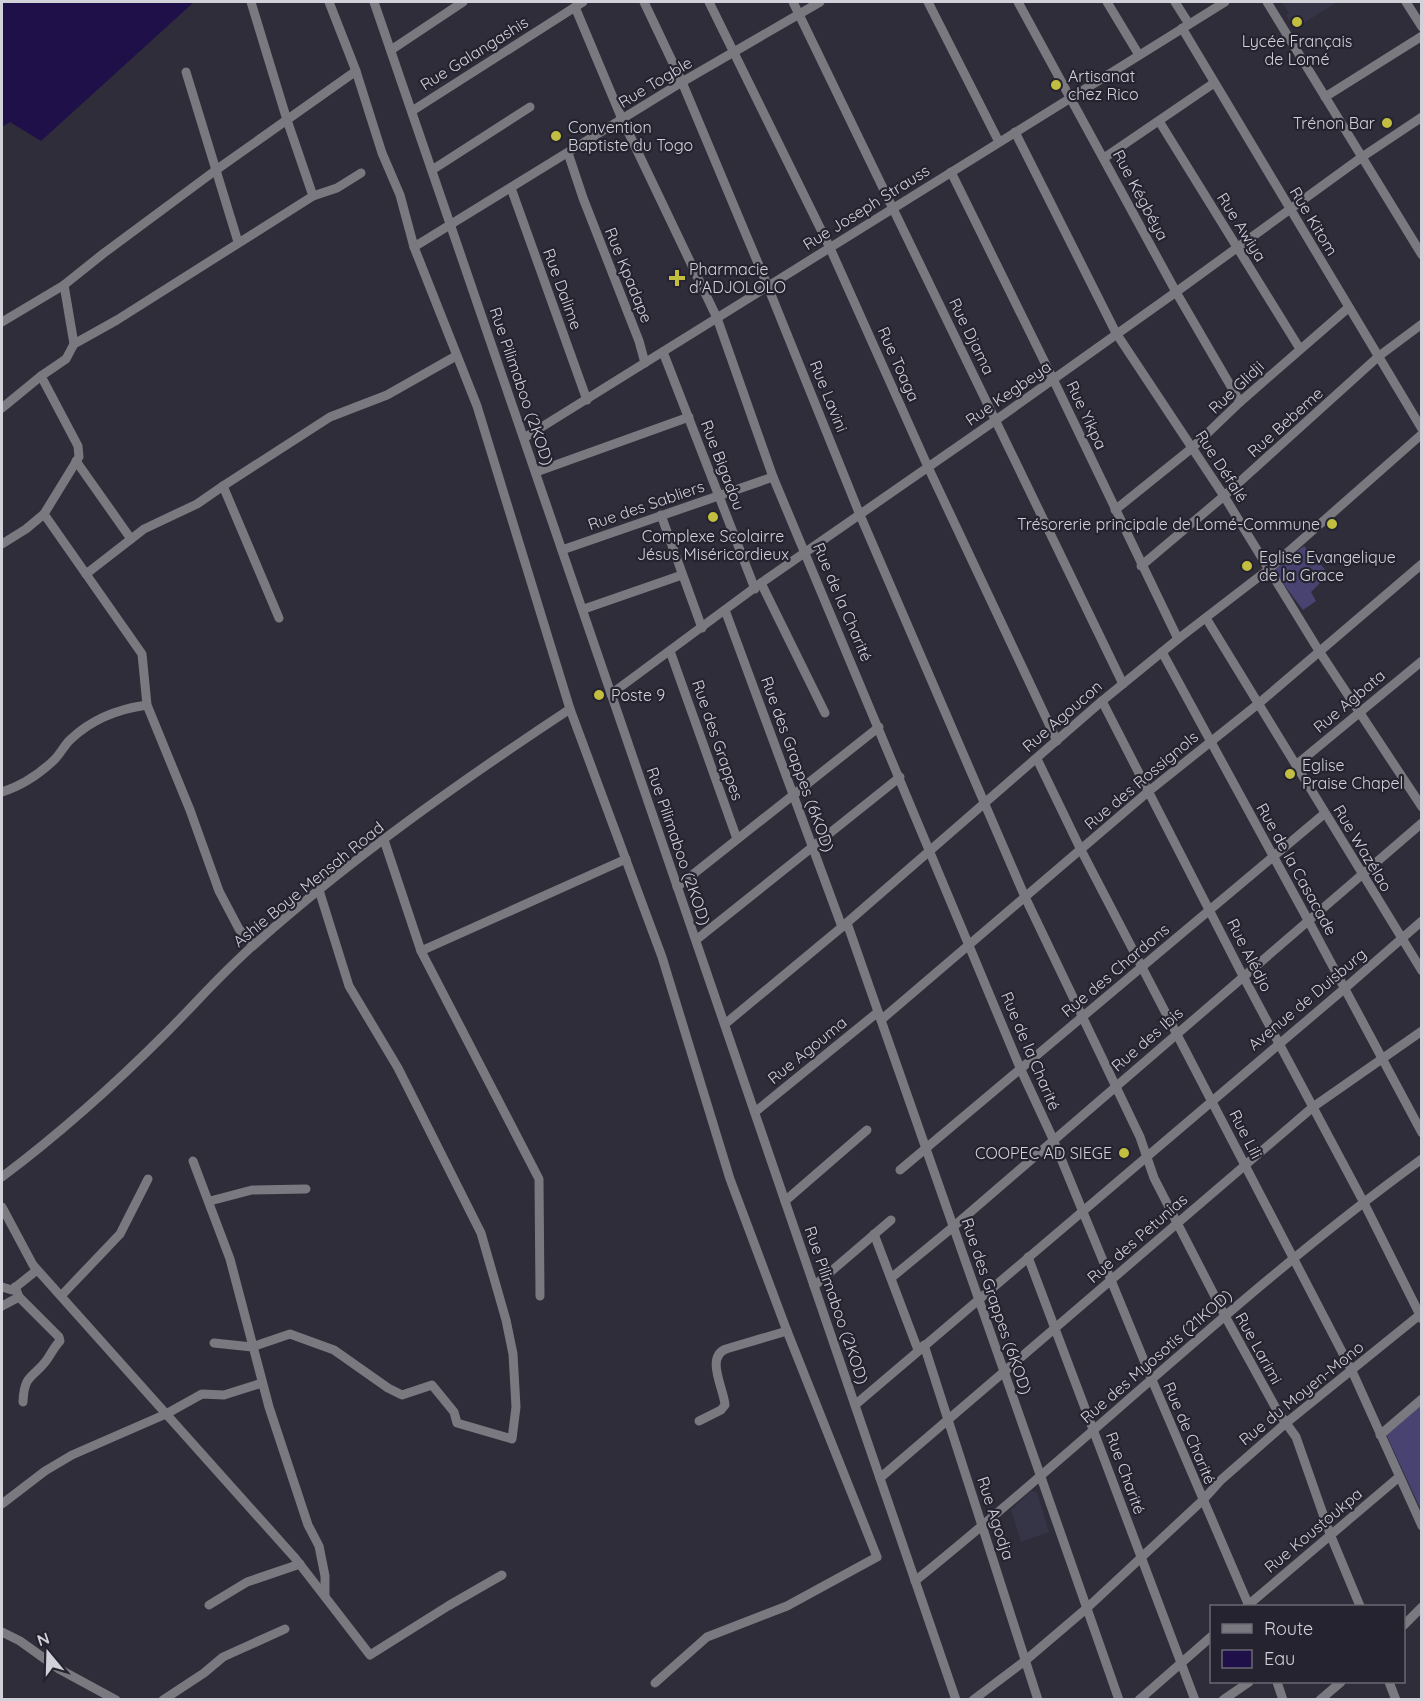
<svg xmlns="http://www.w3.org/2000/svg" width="1423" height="1701" font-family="Quicksand,sans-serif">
  <rect width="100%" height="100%" fill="#2e2d39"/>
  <g fill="#363547">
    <polygon points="1282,2 1337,2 1294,29 1286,15 1289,13"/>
    <polygon points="1031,1491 1037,1492 1049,1532 1021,1542 1011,1510"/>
  </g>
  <g fill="#494372">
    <polygon points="1304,546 1329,574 1311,592 1316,601 1303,610 1273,570"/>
    <polygon points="1421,1402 1421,1510 1386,1434"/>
  </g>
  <polygon fill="#1f1049" points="2,2 194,2 41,141 10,122 2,127"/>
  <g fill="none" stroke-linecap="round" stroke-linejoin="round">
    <g stroke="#79797f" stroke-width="9">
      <polyline points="251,2 287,120 313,196"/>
      <polyline points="329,2 356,71 382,153 400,195 414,247 477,406 570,709 662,957 730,1179 787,1331 877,1557 787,1606 707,1637 655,1683"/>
      <polyline points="374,2 956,1700"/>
      <polyline points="644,2 682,82 768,287 860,515 1025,897 1140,1137 1154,1178 1225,1316 1278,1412 1296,1437 1330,1534 1360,1606"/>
      <polyline points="709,2 830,248 928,467 1057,741"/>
      <polyline points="793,2 1123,684"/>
      <polyline points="928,2 999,142"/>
      <polyline points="1018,2 1176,292 1240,402"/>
      <polyline points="1107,2 1139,55"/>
      <polyline points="1175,2 1189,24"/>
      <polyline points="1267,2 1422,255"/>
      <polyline points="1406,2 1422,27"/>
      <polyline points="575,7 622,119 717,318 773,477 1021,1070 1053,1139 1152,1380 1249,1606"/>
      <polyline points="1182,28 1422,429"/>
      <polyline points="391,50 463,2"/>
      <polyline points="186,72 238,242"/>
      <polyline points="1325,97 1422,36"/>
      <polyline points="412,111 583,2"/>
      <polyline points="1159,121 1300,349"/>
      <polyline points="1015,132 1116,333 1224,496 1319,651 1422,807"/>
      <polyline points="568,153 583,198 639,341 645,363"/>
      <polyline points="1104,158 1214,83"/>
      <polyline points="432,170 530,107"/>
      <polyline points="951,172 1053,379 1178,639"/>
      <polyline points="511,188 587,400"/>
      <polyline points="414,247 682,82 820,2"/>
      <polyline points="64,285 74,344"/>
      <polyline points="2,322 64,285 104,253 216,170 356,71"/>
      <polyline points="663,352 755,589"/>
      <polyline points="2,408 41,376"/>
      <polyline points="524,438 1225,2"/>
      <polyline points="76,461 131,539"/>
      <polyline points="536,472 689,417"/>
      <polyline points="223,486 279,618"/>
      <polyline points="1115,510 1192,448 1240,402 1348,308"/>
      <polyline points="44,514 142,654 147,705 190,810 219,891 239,929 253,945"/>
      <polyline points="661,515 702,628"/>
      <polyline points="2,544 26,529 44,514 79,457 78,446 41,376 66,359 74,344 117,320 313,196 337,188 361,173"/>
      <polyline points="562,550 773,477"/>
      <polyline points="1141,566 1224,496 1379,356 1422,324"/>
      <polyline points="86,574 144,529 197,504 223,486 330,417 387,395 456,356"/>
      <polyline points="761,583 825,713"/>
      <polyline points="584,609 682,575"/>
      <polyline points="725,610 842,927"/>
      <polyline points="1206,618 1422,971"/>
      <polyline points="670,651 737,839"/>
      <polyline points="1162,652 1308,920 1422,1133"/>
      <polyline points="611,694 761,583 996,420 1176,292 1362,157 1422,117"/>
      <polyline points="1102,701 1243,976 1363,1201 1422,1319"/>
      <polyline points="1037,759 1081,850 1352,1371 1422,1526"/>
      <polyline points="1296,765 1422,661"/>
      <path d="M2,792C21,786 38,775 53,761C60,755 64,745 71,739C92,719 118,709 147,705"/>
      <polyline points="384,840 421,951 626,859"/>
      <polyline points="677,887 879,727"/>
      <polyline points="847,923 1119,1700"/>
      <polyline points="696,940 900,777"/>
      <polyline points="421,951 539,1179 540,1296"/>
      <polyline points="881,1020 1149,791 1258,704 1422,564"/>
      <polyline points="725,1024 842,927 1102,701 1178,639 1269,569 1422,434"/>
      <polyline points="755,1112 878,1012"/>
      <polyline points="193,1161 230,1259 269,1407 308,1525 319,1546 325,1576 325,1596"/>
      <polyline points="900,1170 1324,814"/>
      <path d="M2,1177C59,1134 114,1085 165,1034C195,1004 223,972 255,944C353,857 461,781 570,709"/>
      <polyline points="210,1201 252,1190 306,1189"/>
      <polyline points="785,1201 867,1130"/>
      <polyline points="2,1207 33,1265 295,1558 370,1655 448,1606 502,1575"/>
      <polyline points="874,1234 918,1350"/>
      <polyline points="1028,1257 1195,1700"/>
      <polyline points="891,1278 953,1227 1422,823"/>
      <polyline points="814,1286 891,1220"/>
      <polyline points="2,1287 12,1290 37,1270"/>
      <path d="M15,1287L19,1297L59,1337L60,1341C54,1347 51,1354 46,1361C33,1378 24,1374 23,1402"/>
      <polyline points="61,1296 120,1234 148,1179"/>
      <polyline points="2,1306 19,1297"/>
      <polyline points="214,1343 252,1347 290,1334 334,1350 388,1388 402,1395 432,1385 454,1412 457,1423 512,1439 516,1407 513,1354 506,1320 481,1233 398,1068 349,986 319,890"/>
      <polyline points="924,1345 1038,1700"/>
      <polyline points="855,1405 1344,989 1422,921"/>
      <path d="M699,1421L721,1410L725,1405C724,1389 705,1357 726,1349L787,1331"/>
      <polyline points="1380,1435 1422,1399"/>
      <polyline points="880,1478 1313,1107 1422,1031"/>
      <polyline points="2,1504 45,1471 72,1455 166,1414 202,1394 224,1395 262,1383"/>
      <path d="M915,1581C1087,1443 1244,1288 1422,1159"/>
      <polyline points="209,1605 247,1582 300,1564"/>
      <polyline points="1247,1606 1399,1477"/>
      <polyline points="1404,1625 1422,1607"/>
      <polyline points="2,1632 20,1641 59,1669 116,1700"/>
      <polyline points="1277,1682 1283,1700"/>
      <polyline points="1389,1682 1396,1700"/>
      <polyline points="163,1700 204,1673 223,1657 285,1629"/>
      <polyline points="973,1700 1026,1660 1087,1608 1203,1500 1221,1480 1286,1423 1422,1313"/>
      <polyline points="1139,1700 1212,1636"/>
      <polyline points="1223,1700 1249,1682"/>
      <polyline points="1320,1700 1341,1682"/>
    </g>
  </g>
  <g fill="#c1be40" stroke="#24232f" stroke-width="2">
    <circle cx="1297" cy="22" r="6"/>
    <circle cx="1056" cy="85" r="6"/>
    <circle cx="1387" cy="123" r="6"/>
    <circle cx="556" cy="136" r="6"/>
    <path d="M674 269h6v6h6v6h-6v6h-6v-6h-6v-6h6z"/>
    <circle cx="713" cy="517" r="6"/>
    <circle cx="1332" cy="524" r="6"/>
    <circle cx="1247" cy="566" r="6"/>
    <circle cx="599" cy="695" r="6"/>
    <circle cx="1290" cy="774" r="6"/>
    <circle cx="1124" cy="1153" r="6"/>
  </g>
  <g text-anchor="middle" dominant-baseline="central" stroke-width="4.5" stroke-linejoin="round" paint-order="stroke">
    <g font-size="16" fill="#d1d1d9" stroke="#24232f" text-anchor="start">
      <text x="1297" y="41" text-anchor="middle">Lycée Français<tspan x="1297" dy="18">de Lomé</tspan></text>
      <text x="1068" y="76">Artisanat<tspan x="1068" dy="18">chez Rico</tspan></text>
      <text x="1375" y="123" text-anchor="end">Trénon Bar</text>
      <text x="568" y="127">Convention<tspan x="568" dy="18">Baptiste du Togo</tspan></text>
      <text x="689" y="269">Pharmacie<tspan x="689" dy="18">d'ADJOLOLO</tspan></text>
      <text x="1320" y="524" text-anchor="end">Trésorerie principale de Lomé-Commune</text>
      <text x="713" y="536" text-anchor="middle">Complexe Scolairre<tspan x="713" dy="18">Jésus Miséricordieux</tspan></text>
      <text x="1259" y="557">Eglise Evangelique<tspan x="1259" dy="18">de la Grace</tspan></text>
      <text x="611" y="695">Poste 9</text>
      <text x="1302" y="765">Eglise<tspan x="1302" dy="18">Praise Chapel</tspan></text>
      <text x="1112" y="1153" text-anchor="end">COOPEC AD SIEGE</text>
    </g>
    <g font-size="16" fill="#d1d1d9" stroke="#24232f">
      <text transform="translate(474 53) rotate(-32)">Rue Galangashis</text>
      <text transform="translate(655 82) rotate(-31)">Rue Togble</text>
      <text transform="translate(1141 195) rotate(62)">Rue Kégbéya</text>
      <text transform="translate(866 207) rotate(-32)">Rue Joseph Strauss</text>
      <text transform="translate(1314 221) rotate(59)">Rue Kitom</text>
      <text transform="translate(1242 227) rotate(58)">Rue Awiya</text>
      <text transform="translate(629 275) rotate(68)">Rue Kpadape</text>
      <text transform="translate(563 289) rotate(70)">Rue Dalime</text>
      <text transform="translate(972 336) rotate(64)">Rue Djama</text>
      <text transform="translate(899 364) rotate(66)">Rue Toaga</text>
      <text transform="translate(522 386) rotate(71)">Rue Pilimaboo (2KOD)</text>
      <text transform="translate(1236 387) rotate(-43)">Rue Glidji</text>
      <text transform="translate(1008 393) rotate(-35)">Rue Kegbeya</text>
      <text transform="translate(829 396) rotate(68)">Rue Lavini</text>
      <text transform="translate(1087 415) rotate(65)">Rue Yikpa</text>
      <text transform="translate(1285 422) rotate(-42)">Rue Bebeme</text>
      <text transform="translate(723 465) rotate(69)">Rue Bigadou</text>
      <text transform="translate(1222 466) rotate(57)">Rue Défalé</text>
      <text transform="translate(646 505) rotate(-19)">Rue des Sabliers</text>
      <text transform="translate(843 602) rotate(67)">Rue de la Charité</text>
      <text transform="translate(1349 701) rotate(-40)">Rue Agbata</text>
      <text transform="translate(1062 716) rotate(-41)">Rue Agoucon</text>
      <text transform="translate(718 740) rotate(71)">Rue des Grappes</text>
      <text transform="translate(798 764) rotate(70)">Rue des Grappes (6KOD)</text>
      <text transform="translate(1141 780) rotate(-40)">Rue des Rossignols</text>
      <text transform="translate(679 846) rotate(71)">Rue Pilimaboo (2KOD)</text>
      <text transform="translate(1363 848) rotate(59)">Rue Wazélao</text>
      <text transform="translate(1297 869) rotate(61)">Rue de la Casacade</text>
      <text transform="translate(308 884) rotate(-39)">Ashie Boye Mensah Road</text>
      <text transform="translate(1250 955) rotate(63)">Rue Alédjo</text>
      <text transform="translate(1115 970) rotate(-40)">Rue des Chardons</text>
      <text transform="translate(1307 999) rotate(-40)">Avenue de Duisburg</text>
      <text transform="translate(1147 1039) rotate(-41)">Rue des Ibis</text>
      <text transform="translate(807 1050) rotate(-39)">Rue Agouma</text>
      <text transform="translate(1031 1051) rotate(67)">Rue de la Charité</text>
      <text transform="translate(1246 1134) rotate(63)">Rue Lili</text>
      <text transform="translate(1137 1238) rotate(-41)">Rue des Petunias</text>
      <text transform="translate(837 1305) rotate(71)">Rue Pilimaboo (2KOD)</text>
      <text transform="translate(997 1306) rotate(71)">Rue des Grappes (6KOD)</text>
      <text transform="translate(1259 1348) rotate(61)">Rue Larimi</text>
      <text transform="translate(1156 1356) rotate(-41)">Rue des Myosotis (21KOD)</text>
      <text transform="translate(1301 1393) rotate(-39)">Rue du Moyen-Mono</text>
      <text transform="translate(1190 1433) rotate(67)">Rue de Charité</text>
      <text transform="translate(1126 1473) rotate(70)">Rue Charité</text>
      <text transform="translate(996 1518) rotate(72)">Rue Agodja</text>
      <text transform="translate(1313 1530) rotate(-40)">Rue Koustoukpa</text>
    </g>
  </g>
  <rect width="1423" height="1701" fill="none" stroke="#d1d1d9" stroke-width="6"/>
  <rect x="1210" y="1605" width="195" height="78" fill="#24232f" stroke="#696973" stroke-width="1.5"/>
  <rect x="1222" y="1624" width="30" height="9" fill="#79797f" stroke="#696973" stroke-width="1.5"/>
  <text x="1264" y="1635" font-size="18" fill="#d1d1d9">Route</text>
  <rect x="1222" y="1650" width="30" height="18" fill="#1f1049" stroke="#696973" stroke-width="1.5"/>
  <text x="1264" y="1665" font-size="18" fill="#d1d1d9">Eau</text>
  <g transform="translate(48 1653) rotate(341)" stroke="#24232f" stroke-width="4.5" paint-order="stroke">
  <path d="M0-4.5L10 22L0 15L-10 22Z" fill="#d1d1d9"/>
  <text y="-9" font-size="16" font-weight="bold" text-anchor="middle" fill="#d1d1d9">N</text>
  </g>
</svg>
